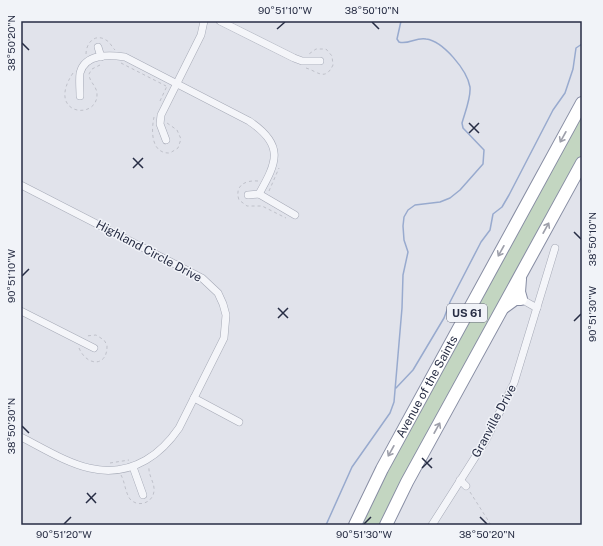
<svg xmlns="http://www.w3.org/2000/svg" width="603" height="546" font-family="'Public Sans',sans-serif">
  <rect width="100%" height="100%" fill="#e1e3eb"/>
  <polygon fill="#c3d6c1" points="582,111 582,154 382,525 359,525"/>
  <g fill="none" stroke-linecap="round" stroke-linejoin="round">
    <g stroke="#98aace" stroke-width="1.5">
      <polyline points="396,388 413,370 444,318 450,302 481,242 490,230 493,214 502,207 509,195 553,110 565,93 573,69 576,48 582,44"/>
      <path d="M326,525L352,467L390,413L394,402L402,308L403,275L408,252L404,240L403,226L404,217L408,210L415,205L440,202L450,198L460,190L483,164L484,150L463,128L462,123C465,112 471,98 470,87C467,70 443,41 426,39C416,37 408,45 399,42L397,39L401,21"/>
    </g>
    <defs>
      <g id="street">
        <polyline points="220,21 294,58 302,61 320,61"/>
        <polyline points="98,47 101,57"/>
        <path d="M80,96C80,89 79,80 80,73C85,53 110,55 125,57L249,121C285,145 277,162 259,194L295,215"/>
        <polyline points="166,140 160,124 161,115 201,35 204,21"/>
        <path d="M21,185L202,278L218,293L223,304L226,315L224,338L179,428C170,441 160,452 146,460C101,486 62,458 21,437"/>
        <polyline points="248,195 259,194"/>
        <polyline points="521,299 537,308"/>
        <polyline points="21,311 94,348"/>
        <polyline points="194,398 239,422"/>
        <polyline points="133,467 143,495"/>
        <polyline points="460,480 466,486"/>
        <polyline points="432,525 486,440 514,383 555,248"/>
      </g>
      <g id="highway">
        <polyline points="504,307 515,299 521,299 519,292 520,279"/>
        <path id="s1" d="M355,525L382,469L582,103"/>
        <polyline points="386,525 407,482 582,163"/>
      </g>
    </defs>
    <use href="#street" stroke="#a5a9b6" stroke-width="8"/>
    <use href="#highway" stroke="#878da3" stroke-width="14"/>
    <g stroke="#bfc1ca" stroke-width="1" stroke-dasharray="3 3" stroke-linecap="butt">
      <path d="M86,54C86,43 95,33 106,40C110,42 112,47 115,50"/>
      <polyline points="121,63 166,86"/>
      <path d="M306,68C317,71 325,82 333,65L332,56L326,49H316L309,54"/>
      <path d="M73,73C45,115 98,121 97,94C97,86 89,82 89,74L92,69L102,64"/>
      <polyline points="160,101 167,86"/>
      <path d="M154,117C151,131 151,154 170,153L178,148L181,139L177,130L167,123"/>
      <path d="M258,181C246,180 234,185 239,200L247,206H262L286,218"/>
      <polyline points="269,191 279,168"/>
      <path d="M79,348C87,367 108,367 107,345L104,340L96,335L86,336"/>
      <polyline points="110,463 129,460"/>
      <path d="M121,475C125,482 125,492 130,499C138,508 153,503 154,491C155,483 148,475 149,467"/>
      <polyline points="470,492 491,525"/>
    </g>
    <use href="#street" stroke="#f4f5f9" stroke-width="7"/>
    <use href="#highway" stroke="#fff" stroke-width="12"/>
  </g>
  <defs><path id="oneway-shaft" d="M-6 0H5M1.5-3L5.5 0L1.5 3" fill="none" stroke-width="1.6" stroke-linecap="round" stroke-linejoin="round"/></defs>
  <g stroke="#9ea0ab">
    <use href="#oneway-shaft" transform="translate(563 137) rotate(119)"/>
    <use href="#oneway-shaft" transform="translate(546 228) rotate(-61)"/>
    <use href="#oneway-shaft" transform="translate(501 251) rotate(119)"/>
    <use href="#oneway-shaft" transform="translate(437 428) rotate(-61)"/>
    <use href="#oneway-shaft" transform="translate(391 451) rotate(119)"/>
  </g>
  <path fill="none" stroke="#272d44" stroke-width="1.5" d="M372,22L379,29M277,29L285,22M22,43L29,50M469,123L479,133M469,133L479,123M133,158L143,168M133,168L143,158M574,232L581,239M22,276L29,269M278,308L288,318M278,318L288,308M574,321L581,314M22,426L29,433M422,458L432,468M422,468L432,458M87,493L96,503M86,503L96,493M480,517L487,524M64,524L71,517M364,524L371,517"/>
  <g text-anchor="middle" dominant-baseline="central" stroke-width="3" stroke-linejoin="round" paint-order="stroke">
    <rect fill="#f1f3f8" stroke="#64687a" stroke-width="1" x="447" y="304" width="40" height="18" rx="3"/>
    <g font-size="11" font-weight="bold" fill="#272d44">
      <text x="467" y="313">US 61</text>
    </g>
    <g font-size="12" fill="#272d44" stroke="#f1f3f8">
      <text transform="translate(149 251) rotate(28)">Highland Circle Drive</text>
      <text stroke="none"><textPath href="#s1" startOffset="156">Avenue of the Saints</textPath></text>
      <text transform="translate(494 421) rotate(-62)">Granville Drive</text>
    </g>
  </g>
  <rect width="603" height="546" fill="none" stroke="#f1f3f8" stroke-width="44"/>
  <rect x="22" y="22" width="559" height="502" fill="none" stroke="#272d44" stroke-width="1.5"/>
  <g font-size="10" text-anchor="middle" fill="#272d44">
    <text x="285" y="14">90°51'10"W</text>
    <text x="372" y="14">38°50'10"N</text>
    <text transform="translate(11 43) rotate(-90)" y="4">38°50'20"N</text>
    <text transform="translate(592 239) rotate(-90)" y="4">38°50'10"N</text>
    <text transform="translate(11 276) rotate(-90)" y="4">90°51'10"W</text>
    <text transform="translate(592 314) rotate(-90)" y="4">90°51'30"W</text>
    <text transform="translate(11 426) rotate(-90)" y="4">38°50'30"N</text>
    <text x="64" y="538">90°51'20"W</text>
    <text x="364" y="538">90°51'30"W</text>
    <text x="487" y="538">38°50'20"N</text>
  </g>
</svg>
